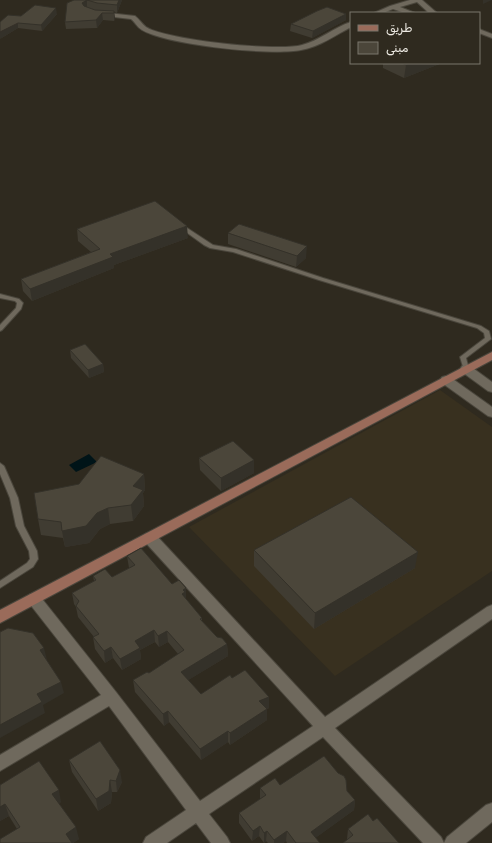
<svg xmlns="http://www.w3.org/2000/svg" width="492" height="843" font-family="Rubik,'Noto Sans Arabic',sans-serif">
  <rect width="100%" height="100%" fill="#2f2a1f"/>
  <polygon fill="#38301f" points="440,390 492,427 492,571 335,676 189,527"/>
  <polygon fill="#001418" points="89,454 97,462 76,472 69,465"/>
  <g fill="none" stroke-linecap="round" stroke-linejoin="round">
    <defs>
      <g id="lane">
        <polygon points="181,224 213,245 236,249 323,278 481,326 489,331 491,339 466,358 469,369 466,371 464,370 460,357 485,338 484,333 477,328 319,280 233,252 210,248 204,245 179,227 179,225"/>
        <polygon points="0,294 19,299 23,303 21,309 2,330 0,331 0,325 16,308 17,303 15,301 0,298"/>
        <polygon points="0,463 4,466 18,498 24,526 37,551 38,559 33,567 0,588 0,581 27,563 30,559 29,551 16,526 10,498 0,474"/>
      </g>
      <g id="street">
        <polygon points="410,0 422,0 437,13 429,13 417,2 400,7 415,13 405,13 393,9 383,13 374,13 390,6"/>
        <path d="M99,12L135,16C139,19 142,24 146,27C166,40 278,52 302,45C319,41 334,27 351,22V27C336,35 319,47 301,50C271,56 167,45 142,30C137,27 135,22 131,19L97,15V13Z"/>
        <polygon points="479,29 492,34 492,38 479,33"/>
        <polygon points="466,365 470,366 492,382 492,392 488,391 462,372 460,369 462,366"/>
        <polygon points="446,376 450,377 492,407 492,417 488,416 442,383 440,380 442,377"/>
        <polygon points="150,533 155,534 325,717 487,607 492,605 492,619 335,728 441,837 444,843 423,843 323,737 209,814 227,837 230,843 211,843 196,823 167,843 143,843 146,837 186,810 109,706 0,771 0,755 101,695 29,603 27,599 29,595 34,593 39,595 116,692 200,801 313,726 145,542 143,538 145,534"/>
        <polygon points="492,803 492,822 466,843 444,843 447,837 486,805"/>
      </g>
      <polygon id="secondary" points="492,352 492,360 0,623 0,610"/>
    </defs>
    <use href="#lane" stroke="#4a463c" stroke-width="2"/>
    <use href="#street" stroke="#4a463c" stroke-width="2"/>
    <use href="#secondary" stroke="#4a463c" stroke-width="2"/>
    <use href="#lane" fill="#6f695d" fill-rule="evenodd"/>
    <use href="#street" fill="#6f695d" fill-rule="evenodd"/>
    <use href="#secondary" fill="#9a6b5a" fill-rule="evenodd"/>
  </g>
  <g fill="#403c32">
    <polygon points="74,0 122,0 117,13 114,12 115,19 114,21 103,20 97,28 66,29 65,22"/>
    <polygon points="57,14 42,31 18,28 0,39 21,16"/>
    <polygon points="346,14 346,20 312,38 290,31 291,24"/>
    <polygon points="383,63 442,63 404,78 383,68"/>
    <polygon points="77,229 188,238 114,265 114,268 32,301 23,291 21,279 91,252 78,241"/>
    <polygon points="228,233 306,258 296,267 228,244"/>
    <polygon points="70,350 103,364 104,372 89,378 71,358"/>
    <polygon points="199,458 254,473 221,491 200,470"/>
    <polygon points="144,474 145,490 143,493 144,506 133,521 110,524 100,529 89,543 65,547 63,538 41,535 38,519"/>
    <polygon points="254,550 415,568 314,629 254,566"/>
    <polygon points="127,556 172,584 186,588 186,600 202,618 202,621 217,637 227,644 228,656 188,680 201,694 232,678 269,708 267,709 267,720 230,745 228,742 201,760 169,722 164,726 135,692 133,680 149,673 178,654 168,642 159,647 155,642 140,650 141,659 122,670 113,658 105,663 95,649 93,637 94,637 78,617 76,607 74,604 72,593 94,581 93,576 112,577 129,568"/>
    <polygon points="69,760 122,782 117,792 112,792 111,803 98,811 72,772"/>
    <polygon points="0,785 61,802 59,803 79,839 73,843 0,843 17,829 9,816 0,821"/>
    <polygon points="280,785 347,791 355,800 354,810 315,838 320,843 287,843 286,841 283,843 268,843 266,841 264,843 259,836 252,841 239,823 239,813 260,799 260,788"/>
    <polygon points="373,821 347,840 347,839 348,829"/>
  </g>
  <g fill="#343129">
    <polygon points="87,0 87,8 83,11 82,3"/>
    <polygon points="119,0 122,0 117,13 117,5"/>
    <polygon points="483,0 492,0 483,4"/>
    <polygon points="56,8 57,14 42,31 41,25"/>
    <polygon points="114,11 115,19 114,21"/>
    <polygon points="102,13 103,20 97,28 96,20"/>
    <polygon points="346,14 346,20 312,38 313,31"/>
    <polygon points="18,23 18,28 0,39 0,32"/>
    <polygon points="410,63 442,63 404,78 406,65"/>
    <polygon points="187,226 188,238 114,265 114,268 32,301 30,289 110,254"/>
    <polygon points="307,246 306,258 296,267 297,256"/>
    <polygon points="103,364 104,372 89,378 88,370"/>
    <polygon points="254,460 254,473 221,491 221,478"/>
    <polygon points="144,474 145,490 143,493 144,506 133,521 131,505 133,486"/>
    <polygon points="108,508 110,524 100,529 89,543 65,547 62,531"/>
    <polygon points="418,552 415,568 314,629 315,613"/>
    <polygon points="186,588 186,600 182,594 183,590"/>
    <polygon points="154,630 155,642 140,650 141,659 122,670 120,659 135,641"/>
    <polygon points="167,631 168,642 159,647 158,636"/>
    <polygon points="227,644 228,656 182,684 181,672"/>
    <polygon points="111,647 113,658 105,663 104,651"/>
    <polygon points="44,648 47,660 40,650"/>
    <polygon points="61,682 64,693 43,705 45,713 0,738 0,725 37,694"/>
    <polygon points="269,697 269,708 259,713 259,701"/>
    <polygon points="267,709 267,720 230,745 230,733"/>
    <polygon points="168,711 169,722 164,726 163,714"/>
    <polygon points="228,731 228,742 201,760 200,749"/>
    <polygon points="120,770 122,782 117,792 116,781"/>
    <polygon points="110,780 112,792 111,803 98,811 96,799"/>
    <polygon points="59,790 61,802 55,806 52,794"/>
    <polygon points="355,800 354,810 310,842 311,832"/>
    <polygon points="5,804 9,816 0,821 0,807"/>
    <polygon points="260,826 259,836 252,841 253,831"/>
    <polygon points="76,827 79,839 73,843 68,843 66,834"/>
    <polygon points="267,831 266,841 264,843 264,833"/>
    <polygon points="287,831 286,841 283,843 274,843 274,840"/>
  </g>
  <g fill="#4b463a" stroke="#343129">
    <polygon points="74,0 87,0 82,3 84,6 95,10 114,11 114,13 102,13 96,20 65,22 67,3"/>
    <polygon points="87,0 119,0 117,5 97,3"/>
    <polygon points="35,5 56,8 41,25 18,23 0,32 0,22 8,15 21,16"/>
    <polygon points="327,7 346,14 313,31 291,24 317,11"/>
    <polygon points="402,63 410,63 406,65"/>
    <polygon points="155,201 187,226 110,254 113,257 30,289 21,279 100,249 77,229"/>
    <polygon points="239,224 307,246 297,256 228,233"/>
    <polygon points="85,344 103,364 88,370 70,350"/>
    <polygon points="233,441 254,460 221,478 199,458"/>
    <polygon points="101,456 144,474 133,486 143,490 131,505 108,508 97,513 86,526 62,531 61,522 38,519 34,493 79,484"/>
    <polygon points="351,497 418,552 315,613 254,550"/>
    <polygon points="141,548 172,584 179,580 186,588 183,590 185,592 182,594 202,618 200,619 217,637 222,638 227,644 181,672 201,694 230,675 232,678 245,670 269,697 259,701 267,709 230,733 228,731 200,749 168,711 163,714 133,680 147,672 149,673 184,650 167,631 158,636 154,630 135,641 140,648 120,659 111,647 104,651 93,637 99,634 76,606 79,601 72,593 96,580 93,576 105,569 112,577 135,565 127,556"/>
    <polygon points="8,628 33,633 44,648 40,650 61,682 37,694 42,702 0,725 0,632"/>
    <polygon points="100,741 120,770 116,781 110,780 109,791 96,799 69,760"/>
    <polygon points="324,756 338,773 344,776 346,780 347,791 355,800 311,832 320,843 296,843 287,831 274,840 267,831 264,833 260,826 253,831 239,813 266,795 260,788 275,778 280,785"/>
    <polygon points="39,761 59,790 52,794 76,827 66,834 72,843 0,843 0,839 20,827 5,804 0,807 0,785"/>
    <polygon points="368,814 373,821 377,818 399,843 343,843 353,835 348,829"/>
  </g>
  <rect x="350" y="12" width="130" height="52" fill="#2f2a1f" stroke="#7b766d"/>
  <rect x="358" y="25" width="20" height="6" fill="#9a6b5a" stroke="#7b766d"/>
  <text x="386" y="32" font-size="12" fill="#ece9e2">طريق</text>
  <rect x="358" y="42" width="20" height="12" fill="#4b463a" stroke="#7b766d"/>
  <text x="386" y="52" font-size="12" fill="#ece9e2">مبنى</text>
</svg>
